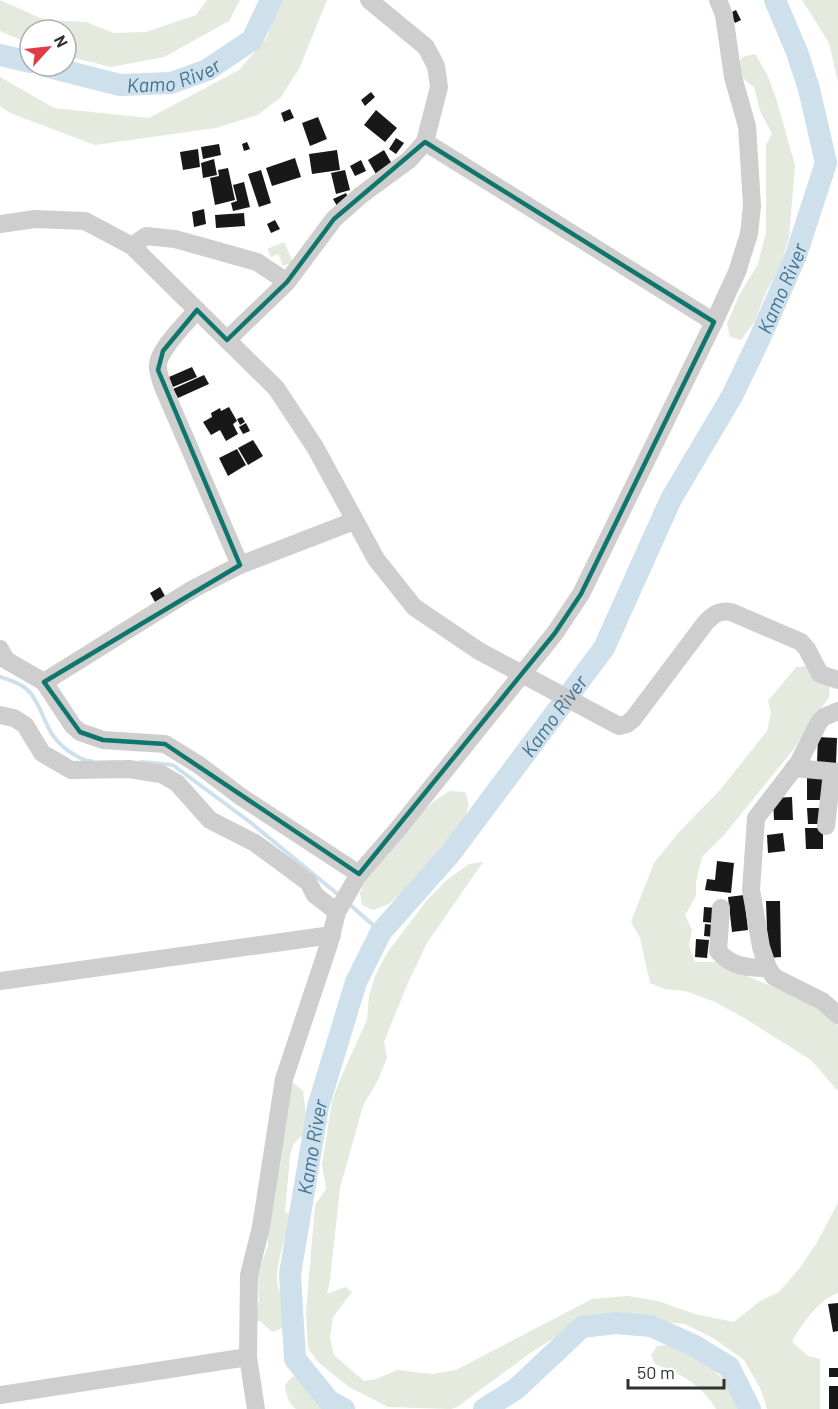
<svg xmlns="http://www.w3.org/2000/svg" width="838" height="1409" font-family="Barlow,sans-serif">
  <rect width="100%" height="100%" fill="#fff"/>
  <g fill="#e4eadd">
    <polygon points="0,0 45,20 86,22 114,33 146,32 196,15 207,0 240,0 229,21 164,57 111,67 66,56 66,30 30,30 30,44 0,31"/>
    <polygon points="277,0 327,0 299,69 281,97 258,115 216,128 95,145 10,113 0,106 0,77 54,108 149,118 239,70 267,38"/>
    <polygon points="802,0 838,0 838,82 829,43"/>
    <polygon points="755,54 767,74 776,98 795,165 789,238 779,269 766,292 755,321 741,340 730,337 727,323 740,294 758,264 766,232 766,145 772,134 760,111 754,87 740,76 739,64 742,57"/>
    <polygon points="284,242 293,262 283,266 278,254 271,257 267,249"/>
    <polygon points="808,666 830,683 829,697 793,750 724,835 702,857 696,882 696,896 685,915 692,930 689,946 695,962 726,962 749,977 806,1000 838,1025 838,1091 811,1060 744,1018 715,1002 685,991 665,989 650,983 640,938 631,922 654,863 679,832 720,790 767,731 771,713 768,701 796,667"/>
    <polygon points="450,791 465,792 469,804 463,824 447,846 408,888 389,904 373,910 362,905 360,893 369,873 421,814 434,801"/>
    <path d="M483,862L427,943L407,985L384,1042L387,1058L378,1080L363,1106L340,1188L330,1280L327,1294L345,1287L352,1292L333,1317L330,1338L334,1355L364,1381L376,1379L397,1370L433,1374L456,1370L592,1299L627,1296L658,1301L695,1314L734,1322L760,1301L779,1292L799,1269L816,1244L838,1203V1293C820,1298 800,1326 792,1342L808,1356L820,1359V1409H767L761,1390L744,1360L713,1338L685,1324L653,1321L596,1320L566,1331L533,1351L457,1407L451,1409L388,1407L349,1387L318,1362L308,1348L306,1312L315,1205L326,1189L322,1164L332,1101L341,1077L367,1020L369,996L375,976L387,953L427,900L447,880L469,864Z"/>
    <path d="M294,1083L303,1091L307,1124L304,1133L293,1145L290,1156L285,1212L292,1215C287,1231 276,1264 277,1280C277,1294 291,1306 287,1321C285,1328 278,1330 272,1332L260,1321H253L259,1301L258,1272L268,1246L267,1230L289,1086Z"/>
    <path d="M674,1344C709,1367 722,1370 741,1409H716C702,1385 681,1374 655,1364L651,1355L657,1346Z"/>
    <path d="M302,1375L336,1409H296C288,1402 286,1396 285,1385L292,1377Z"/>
  </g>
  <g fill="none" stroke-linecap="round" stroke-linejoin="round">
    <g stroke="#cde0ec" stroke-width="4">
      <path d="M0,677C11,680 25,685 32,695C47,717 45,735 70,752C77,756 82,761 91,761"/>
      <polyline points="141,762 173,765 250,822 340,896"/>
      <polyline points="348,903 381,932"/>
    </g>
    <g stroke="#cde0ec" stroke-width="22">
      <polyline points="0,55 30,62"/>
      <path id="s1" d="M45,66L120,85L171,83L207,70L252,40L271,0"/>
      <path id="s2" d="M344,1409L329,1401L295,1359L290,1274L318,1107L356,982L381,932L450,854L604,648L671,499L732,396L759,340L796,255L826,163L809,89L797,52L775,0"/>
      <polyline points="484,1409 516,1389 582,1327 615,1323 651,1326 693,1345 729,1367 750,1409"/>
    </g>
  </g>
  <g fill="#181818">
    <polygon points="736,10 741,20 735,23 730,13"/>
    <polygon points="371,92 375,97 365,106 361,100"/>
    <polygon points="290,109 294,118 284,122 281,113"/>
    <polygon points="376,110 397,128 385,142 364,125"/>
    <polygon points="318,117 327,139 310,146 302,123"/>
    <polygon points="396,138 404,143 396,154 389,149"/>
    <polygon points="247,142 250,149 244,151 242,144"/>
    <polygon points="219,144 221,155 203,159 201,147"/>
    <polygon points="198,149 200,167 183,170 180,152"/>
    <polygon points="337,150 340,170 312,174 309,154"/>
    <polygon points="384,150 392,164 376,174 368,160"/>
    <polygon points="295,158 301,177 272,186 266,168"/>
    <polygon points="214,159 217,175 203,178 201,163"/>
    <polygon points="361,160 366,171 355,176 350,166"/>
    <polygon points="228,168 235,200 215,205 210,178 219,176 218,170"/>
    <polygon points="261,170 271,203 259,207 248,174"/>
    <polygon points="345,170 350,190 336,194 331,173"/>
    <polygon points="244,182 250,207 233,211 231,203 237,201 233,185"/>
    <polygon points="346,193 349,200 337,206 333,199"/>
    <polygon points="204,209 206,224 194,227 192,212"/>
    <polygon points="244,213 245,226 216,228 215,215"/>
    <polygon points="275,220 280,229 271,233 267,224"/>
    <polygon points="192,367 197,377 173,387 169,377"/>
    <polygon points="204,375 209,384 178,398 173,389"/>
    <polygon points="229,407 237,421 233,424 238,434 226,441 220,430 211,435 203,422 212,417 211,413 220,408 221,411"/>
    <polygon points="242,417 245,422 240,425 237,419"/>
    <polygon points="246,423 250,431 243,434 239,427"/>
    <polygon points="253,440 263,456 248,465 238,448"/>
    <polygon points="237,449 246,465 228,476 219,458"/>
    <polygon points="160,587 165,596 155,602 150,593"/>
    <polygon points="818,737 837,738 836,764 817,763"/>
    <rect x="807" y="778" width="17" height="22"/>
    <polygon points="792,797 793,820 774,820 773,798"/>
    <polygon points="807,808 820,808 820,824 808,824"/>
    <polygon points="805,828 823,828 823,849 806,849"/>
    <polygon points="783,833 785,851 768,853 767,835"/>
    <polygon points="717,861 734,863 731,893 705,890 707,879 715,880"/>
    <polygon points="744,895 748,930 732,932 728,897"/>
    <polygon points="766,901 780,901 781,957 768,958"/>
    <polygon points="704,907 717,908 715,923 703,922"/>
    <polygon points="705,924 715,925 714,937 704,936"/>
    <polygon points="696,939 709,940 707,958 695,957"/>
    <polygon points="838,1303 838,1331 833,1332 828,1304"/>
    <rect x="829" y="1368" width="9" height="9"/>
    <rect x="829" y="1386" width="9" height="23"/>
  </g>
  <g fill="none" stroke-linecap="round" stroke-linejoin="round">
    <g stroke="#cecece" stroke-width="18">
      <polyline points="425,142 714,322"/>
      <path d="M0,224L35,219L85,221L132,246L276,388L315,447L376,559L414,607L479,651L619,726L627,724L633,719L706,622C714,614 720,610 731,612L801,642L807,649L820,674L838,680"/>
      <polyline points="132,246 146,236 175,239 257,262 287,282"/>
      <path d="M197,310C186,323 160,348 158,364C157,372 161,380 163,387L240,565"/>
      <polyline points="227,340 287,282 334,219 361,195 409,160 425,142 439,87 436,66 426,47 369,0"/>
      <polyline points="0,649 6,660 44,682 73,726 80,732 103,740 165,744 199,765 240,796 359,874"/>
      <polyline points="44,682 193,589 240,565 354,521"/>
      <polyline points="838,711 824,717 819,722 799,762 756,818 751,890 761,947 768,968 774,977 822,1001 838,1015"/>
      <polyline points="0,715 14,718 25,725 42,753 71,770 129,769 161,774 177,783 210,820 255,843 308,882 315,895 337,912"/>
      <polyline points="794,768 838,772"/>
      <polyline points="826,826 832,772"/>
      <path d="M721,908L718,951C731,967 749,968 768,968"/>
      <polyline points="0,981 332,935"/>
      <polyline points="0,1395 248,1357"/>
      <polyline points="256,1409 248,1357 249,1275 261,1227 284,1079 329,944 337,912 359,874 398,829 555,633 581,594 714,322 737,272 749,234 752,206 747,126 733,77 724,15 718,0"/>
    </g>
  </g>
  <path fill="none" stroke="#0f766e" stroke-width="4.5" stroke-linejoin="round" d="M425,142L714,322L581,594L555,633L359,874L165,744L103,740L80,732L44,682L240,565L158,370L163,351L197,310L227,340L287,282L334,219Z"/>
  <g text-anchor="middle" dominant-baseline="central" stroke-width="6" stroke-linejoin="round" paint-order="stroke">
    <g font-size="20" font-style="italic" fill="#417291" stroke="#fff">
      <text stroke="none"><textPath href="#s1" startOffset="132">Kamo River</textPath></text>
      <text stroke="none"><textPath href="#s2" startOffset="1275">Kamo River</textPath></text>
      <text stroke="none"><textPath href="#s2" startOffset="789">Kamo River</textPath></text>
      <text stroke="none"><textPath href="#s2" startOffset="285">Kamo River</textPath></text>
    </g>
  </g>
  <g transform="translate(48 48) rotate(63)"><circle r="28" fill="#ffffff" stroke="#adadad" stroke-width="1.5"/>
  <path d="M0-4.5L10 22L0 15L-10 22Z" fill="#df3c48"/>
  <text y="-9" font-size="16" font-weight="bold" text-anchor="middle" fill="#313131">N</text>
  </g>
  <path d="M628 1379v9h96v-9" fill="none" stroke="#313131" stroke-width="3"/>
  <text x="637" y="1379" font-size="18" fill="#313131" stroke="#ffffff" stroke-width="4.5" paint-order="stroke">50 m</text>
</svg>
